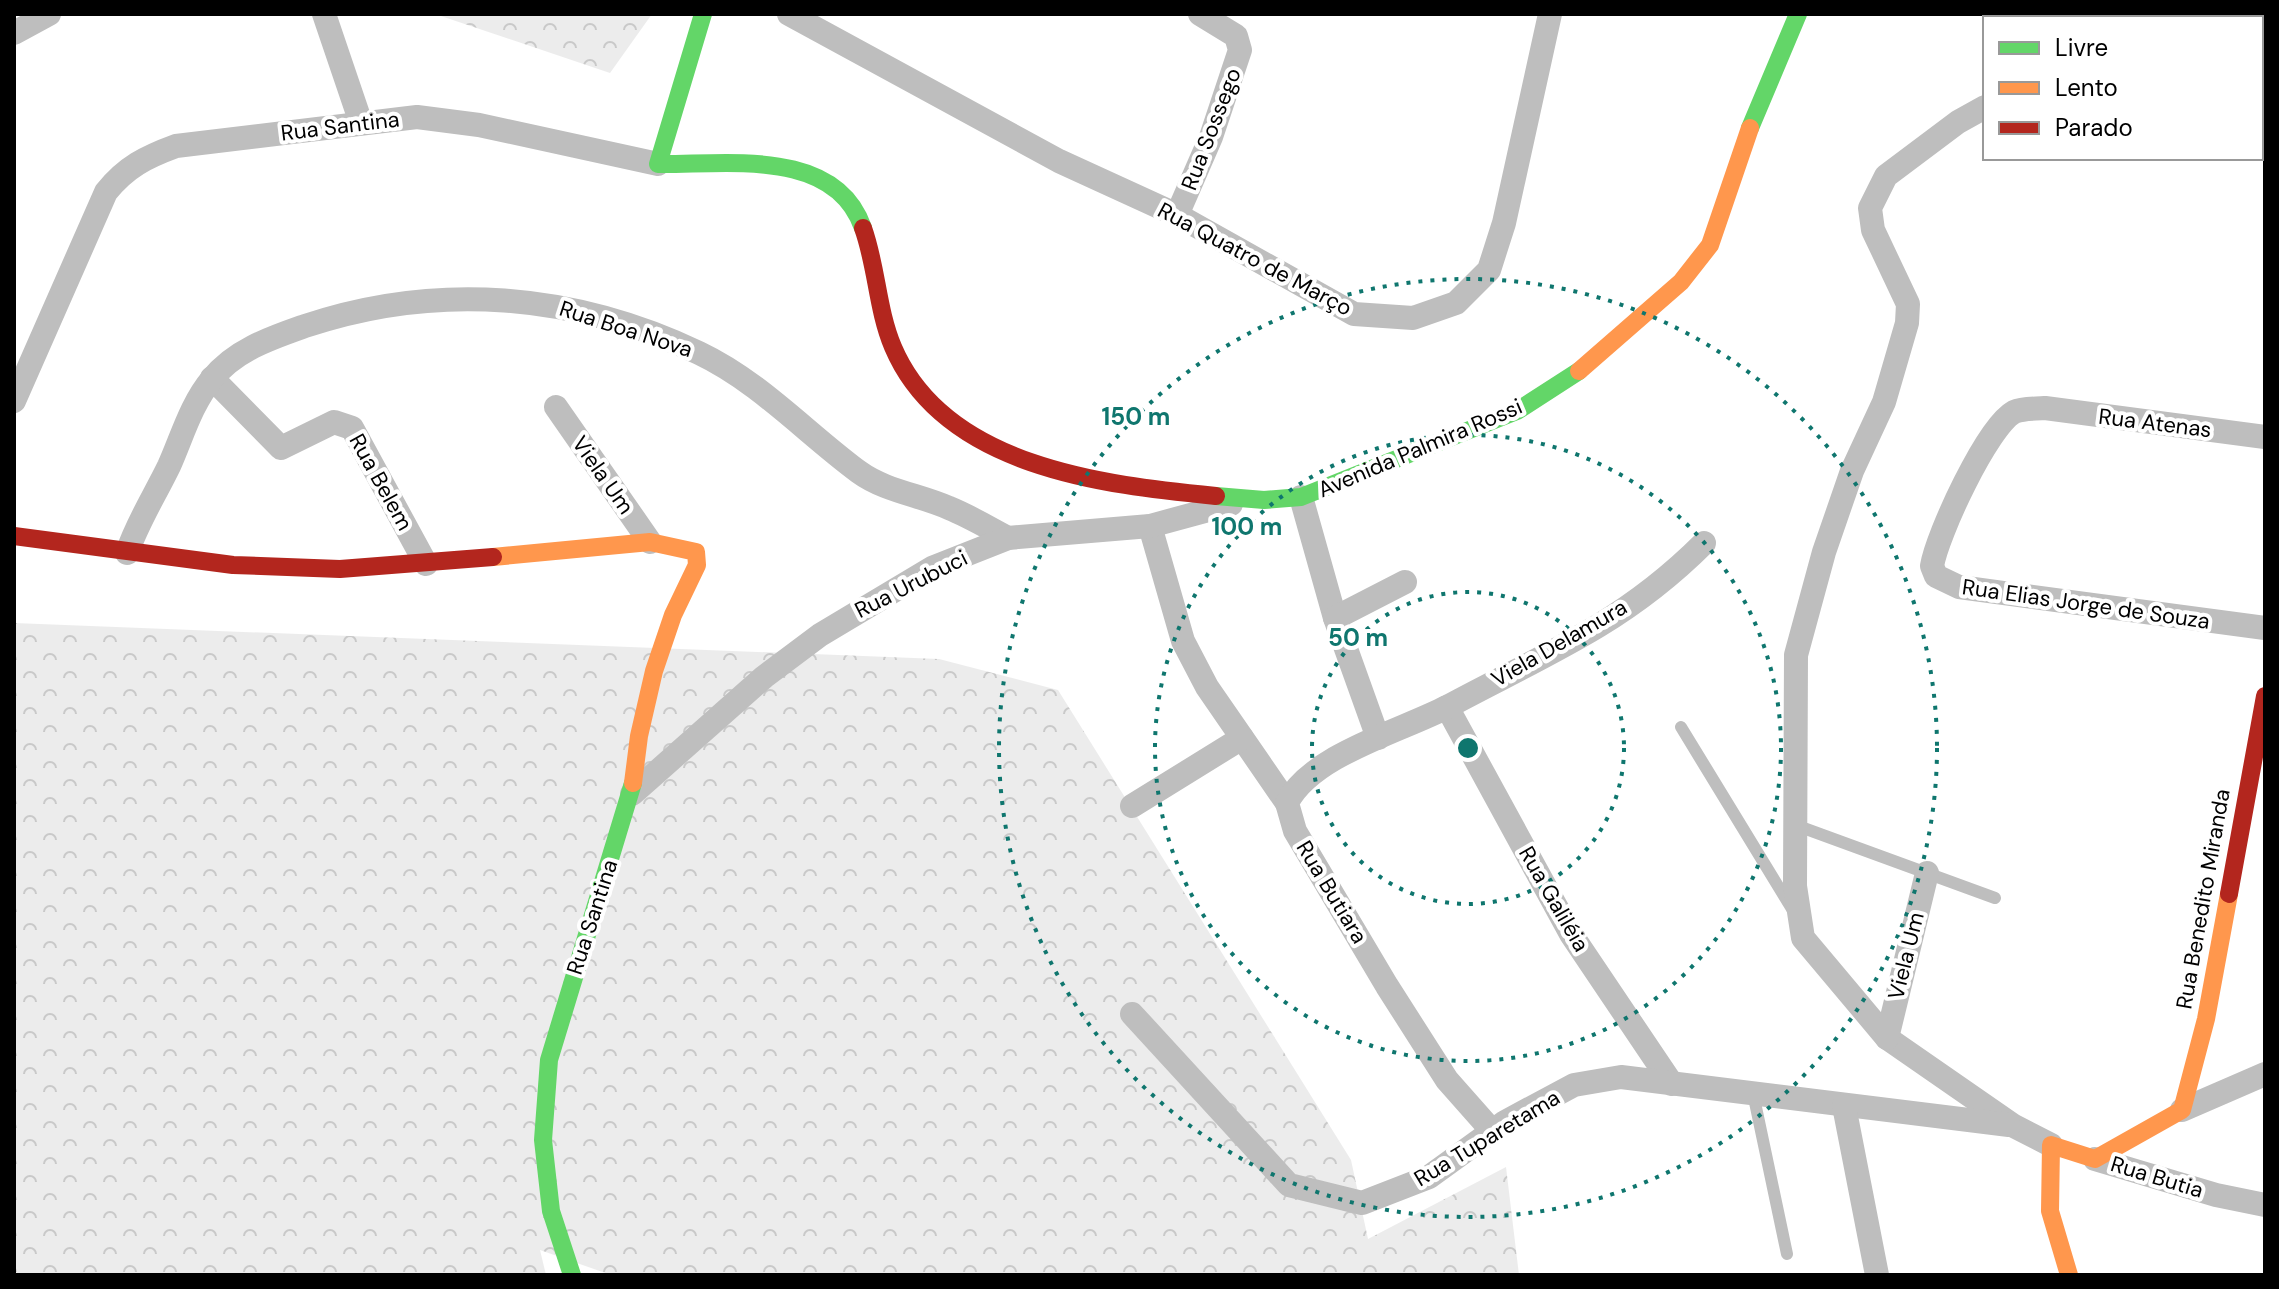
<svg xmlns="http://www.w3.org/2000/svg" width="2279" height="1289" font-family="'DM Sans',sans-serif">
  <defs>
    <pattern id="forest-crowns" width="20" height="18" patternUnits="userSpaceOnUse" patternTransform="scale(2)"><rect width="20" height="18" fill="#ececec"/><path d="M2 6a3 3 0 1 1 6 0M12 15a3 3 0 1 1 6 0" fill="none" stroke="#c9c9c9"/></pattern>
  </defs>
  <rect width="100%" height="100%" fill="#fff"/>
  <g fill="url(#forest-crowns)">
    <polygon points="435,14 652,14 610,73"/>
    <polygon points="14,623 939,659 1058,690 1351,1160 1368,1239 1506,1167 1519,1275 611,1275 540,1250 546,1275 14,1275"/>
  </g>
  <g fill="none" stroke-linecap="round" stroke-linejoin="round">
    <g stroke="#bebebe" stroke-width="12">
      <polyline points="1681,727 1792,909"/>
      <polyline points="1798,826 1995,898"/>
      <polyline points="1753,1093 1787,1254"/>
    </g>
    <g stroke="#bebebe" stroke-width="24">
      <polyline points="324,14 361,123"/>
      <polyline points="789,14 1059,161 1177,215 1354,314 1413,318 1456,303 1489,270 1504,223 1550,14"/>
      <polyline points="2095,18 2098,14"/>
      <polyline points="14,33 49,14"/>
      <polyline points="1985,107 1958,122 1886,176 1870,208 1873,230 1908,304 1907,323 1884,402 1852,471 1824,552 1796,655 1795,886 1803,938 1887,1038 2014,1126 2051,1145"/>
      <polyline points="1177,215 1211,137 1240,50 1236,36 1200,14"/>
      <polyline points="212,378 281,448 334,422 352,428 426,564"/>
      <path d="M14,401L106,192C126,167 146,157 176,146L417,117L479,125L658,164"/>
      <polyline points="556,407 650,542"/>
      <path d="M2265,437L2045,408C2035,409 2023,408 2014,412C1987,427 1937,535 1932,566L1936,576L1959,587L2265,628"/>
      <polyline points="1301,497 1335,618 1378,738"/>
      <polyline points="1150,526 1183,641 1207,687 1287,803"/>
      <path d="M127,553C138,521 155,495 169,466C182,437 191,404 212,379C235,350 271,338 305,326C437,282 573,293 699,353C760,382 806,433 859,472C885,491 920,495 949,508C969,516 989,528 1008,538"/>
      <polyline points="1335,618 1405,582"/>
      <polyline points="1447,707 1571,934 1672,1084"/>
      <polyline points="632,794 764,677 820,635 932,568 1008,538 1150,526 1231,504"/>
      <polyline points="1132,806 1242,738"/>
      <polyline points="1132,1014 1289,1185 1362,1203 1429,1177 1505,1122 1574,1085 1621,1077 2009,1125"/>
      <polyline points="1887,1038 1927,873"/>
      <polyline points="1844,1106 1877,1275"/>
      <polyline points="2182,1110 2265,1074"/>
      <path d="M1493,1132L1447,1080L1387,986L1295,831L1287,803C1311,755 1401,731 1447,707C1497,680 1550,655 1598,626C1636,603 1673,574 1704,543"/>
      <polyline points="2095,1159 2216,1195 2265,1205"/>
    </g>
    <g stroke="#63d668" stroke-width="18">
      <path d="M703,14L658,164C726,165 835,147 863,228"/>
      <polyline points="1750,128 1798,14"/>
      <polyline points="1216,496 1264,500 1301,497 1517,411 1579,371"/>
      <polyline points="572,1275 551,1211 543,1140 549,1060 633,783"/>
    </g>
    <g stroke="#ff974d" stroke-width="18">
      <polyline points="1579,371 1681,282 1710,245 1750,128"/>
      <polyline points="493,557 650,542 696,552 697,565 673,615 654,671 639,736 633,783"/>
      <polyline points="2069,1275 2050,1211 2051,1145 2095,1159 2182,1110 2206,1019 2229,894"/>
    </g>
    <g stroke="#b3261e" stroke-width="18">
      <path d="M863,228C877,267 877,309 893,347C944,467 1103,485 1216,496"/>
      <polyline points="14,536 233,565 340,569 493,557"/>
      <polyline points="2229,894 2265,696"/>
    </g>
  </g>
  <g fill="none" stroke="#0f766e" stroke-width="4" stroke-dasharray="4 8">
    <circle cx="1468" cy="748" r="156"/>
    <circle cx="1468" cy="748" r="313"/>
    <circle cx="1468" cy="748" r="469"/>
  </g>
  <g text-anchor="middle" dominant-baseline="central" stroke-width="8" stroke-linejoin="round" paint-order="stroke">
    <g font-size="22" fill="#000" stroke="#fff">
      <text transform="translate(340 126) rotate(-7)">Rua Santina</text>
      <text transform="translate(1211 129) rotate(-69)">Rua Sossego</text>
      <text transform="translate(1255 259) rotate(28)">Rua Quatro de Março</text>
      <text transform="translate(626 329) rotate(18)">Rua Boa Nova</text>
      <text transform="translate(2155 423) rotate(7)">Rua Atenas</text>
      <text transform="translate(1420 448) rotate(-23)">Avenida Palmira Rossi</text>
      <text transform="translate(603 475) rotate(55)">Viela Um</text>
      <text transform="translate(381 482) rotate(61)">Rua Belem</text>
      <text transform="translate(911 584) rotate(-27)">Rua Urubuci</text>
      <text transform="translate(2086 604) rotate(8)">Rua Elias Jorge de Souza</text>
      <text transform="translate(1559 643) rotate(-30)">Viela Delamura</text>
      <text transform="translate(1332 892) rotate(59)">Rua Butiara</text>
      <text transform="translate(1554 899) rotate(60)">Rua Galiléia</text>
      <text transform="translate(2203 899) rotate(-80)">Rua Benedito Miranda</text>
      <text transform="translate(592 917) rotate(-72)">Rua Santina</text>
      <text transform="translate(1906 956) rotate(-76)">Viela Um</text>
      <text transform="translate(1487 1138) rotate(-31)">Rua Tuparetama</text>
      <text transform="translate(2157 1177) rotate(17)">Rua Butia</text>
    </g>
  </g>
  <circle cx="1468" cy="748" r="12" fill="#0f766e" stroke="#fff" stroke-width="4"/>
  <g font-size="24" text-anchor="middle" font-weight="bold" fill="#0f766e" stroke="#fff" stroke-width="8" stroke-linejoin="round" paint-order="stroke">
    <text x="1136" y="425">150 m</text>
    <text x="1247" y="535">100 m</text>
    <text x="1358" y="646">50 m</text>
  </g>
  <rect width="2279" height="1289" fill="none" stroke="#000000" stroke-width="32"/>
  <rect x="1983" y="16" width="280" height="144" fill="#ffffff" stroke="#999999" stroke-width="2"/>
  <rect x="1999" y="42" width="40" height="12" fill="#63d668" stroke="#999999" stroke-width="2"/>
  <text x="2055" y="56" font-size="24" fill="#000000">Livre</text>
  <rect x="1999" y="82" width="40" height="12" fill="#ff974d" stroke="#999999" stroke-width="2"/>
  <text x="2055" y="96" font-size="24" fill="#000000">Lento</text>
  <rect x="1999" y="122" width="40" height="12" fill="#b3261e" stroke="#999999" stroke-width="2"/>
  <text x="2055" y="136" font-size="24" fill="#000000">Parado</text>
</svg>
